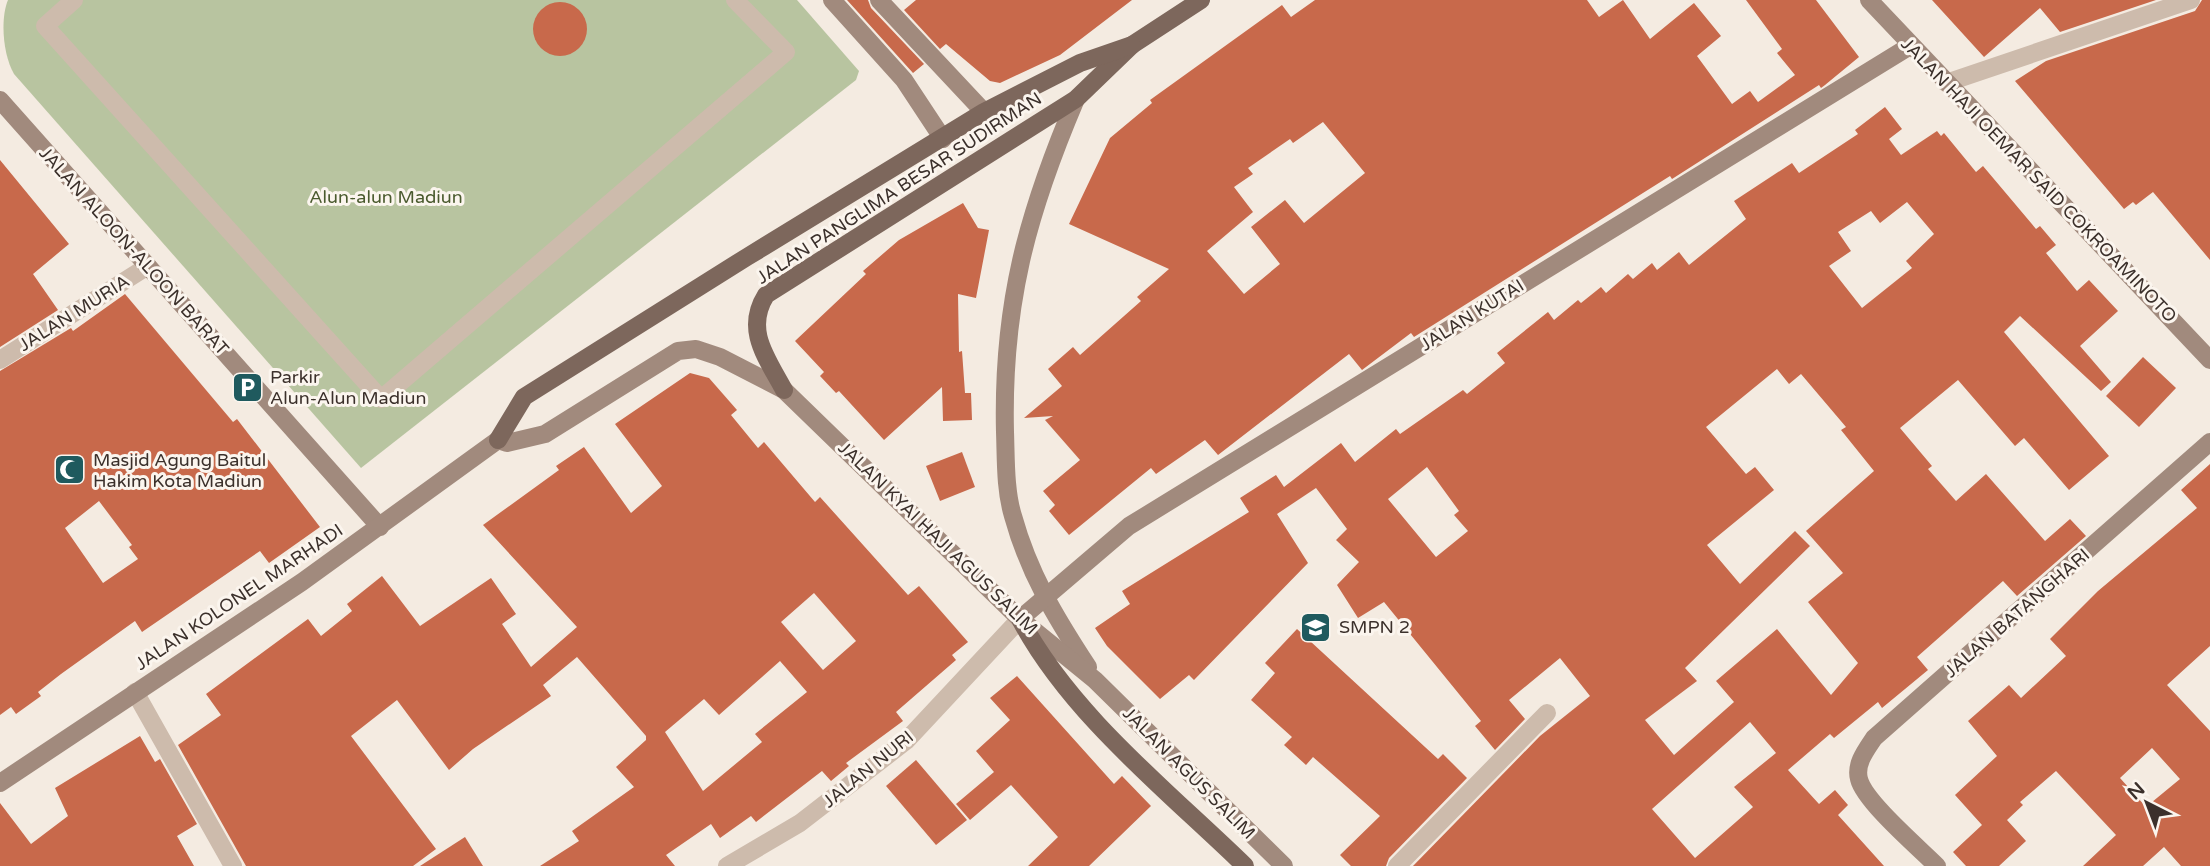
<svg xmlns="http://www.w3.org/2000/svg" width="2210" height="866" font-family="'Varela Round',sans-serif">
  <rect width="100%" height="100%" fill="#f4ebe1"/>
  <path fill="#b8c4a0" d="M8,0H797L859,71L856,80L361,468L14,74C3,55 0,19 8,0Z"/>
  <g fill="#c8694b" fill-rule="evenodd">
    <polygon points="847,0 868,0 871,8 924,64 913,73"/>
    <polygon points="916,0 1132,0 1060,55 1000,83 990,81 946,44 940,49 904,10"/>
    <path d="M1315,0H1587L1599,17L1623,0L1650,39L1694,3L1721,36L1697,56L1732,104L1750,91L1758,102L1795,75L1777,53L1782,49L1746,0H1816L1859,57L1825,85L1821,88L1819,85L1672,179L1670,176L1414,337L1411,333L1362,370L1349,354L1218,455L1205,440L1156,474L1151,468L1069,535L1049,511L1055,505L1043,491L1080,460L1045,420L1053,416L1024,418L1062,386L1048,369L1073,347L1080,355L1141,301L1137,297L1169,269L1069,224L1110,138L1152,103L1150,100L1282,5L1291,17ZM1323,122L1365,173L1304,223L1285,200L1251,227L1280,264L1244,294L1207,251L1253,212L1234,187L1253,174L1248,168L1290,139L1293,143Z"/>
    <polygon points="1932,0 2156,0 2060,32 2040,8 1984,57"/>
    <polygon points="2202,0 2210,0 2210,260 2153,192 2136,205 2133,202 2124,209 2015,81 2046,61 2195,11"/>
    <circle cx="560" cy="29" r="27"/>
    <path d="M1885,107L1902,129L1889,139L1901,155L1937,131L1941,136L1944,133L1976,172L1983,166L2036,229L2040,226L2056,245L2046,253L2077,291L2089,280L2118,311L2080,346L2111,382L2101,391L2020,316L2004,332L2109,456L2069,490L2024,438L2015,446L1958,380L1900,428L1932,466L1928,469L1956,501L1986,474L2045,541L2070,519L2086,536L2017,596L2003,581L1917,657L1928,670L1882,708L1878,702L1834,738L1830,734L1788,770L1819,804L1835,790L1848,805L1838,815L1884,866H1413L1540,736L1590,696L1560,658L1509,700L1525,719L1495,750L1475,726L1481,721L1384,602L1358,618L1337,585L1359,562L1336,540L1347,529L1316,488L1277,514L1308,563L1194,680L1189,675L1160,699L1107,646L1095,628L1130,604L1122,591L1249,512L1240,498L1276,475L1284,487L1341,443L1355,462L1396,429L1400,434L1463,390L1467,394L1505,363L1497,353L1548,312L1554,320L1578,300L1581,303L1601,287L1606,293L1628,274L1633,279L1652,263L1657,270L1679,252L1689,265L1746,219L1734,201L1792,163L1799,173L1858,134L1855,130ZM1907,202L1934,234L1906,261L1912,268L1862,308L1829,266L1851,251L1838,232L1871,211L1880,223ZM1777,369L1789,384L1801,374L1846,427L1841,430L1874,471L1806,531L1843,573L1808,602L1858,663L1831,695L1777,629L1716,681L1734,702L1674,755L1645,720L1697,681L1685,668L1810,546L1795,531L1740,584L1707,545L1774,490L1755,467L1746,474L1706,427ZM1427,467L1459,511L1454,515L1468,531L1436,557L1388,499ZM1750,722L1776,753L1734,787L1753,807L1695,858L1652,809Z"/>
    <polygon points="0,160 69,244 33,274 58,310 0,347"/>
    <polygon points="963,203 978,228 989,230 976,298 958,294 959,352 962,351 965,393 971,393 972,420 943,421 942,387 884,440 839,391 836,393 820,376 824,372 795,341 866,274 863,271 899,240"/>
    <path d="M125,294L233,422L237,419L320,527L269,563L260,551L142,632L135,621L61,674L38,692L41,696L16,714L11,707L0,715V371L71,328L73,331ZM99,501L132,545L129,547L138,559L103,583L65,528Z"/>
    <polygon points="2143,357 2176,388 2139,427 2106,396"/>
    <path d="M690,373L709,378L737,410L731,415L758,448L764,442L815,502L820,497L908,595L919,586L968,642L952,655L956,660L896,712L903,721L846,763L849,766L831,781L822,771L756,822L751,816L720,838L711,824L666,855L675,866H540L579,841L572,831L634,787L616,767L646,740V736L577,657L543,685L551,696L473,749L449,770L397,700L351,736L436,849L413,866H246L178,745L221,715L206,694L308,619L321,636L352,611L347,604L382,576L420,626L491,578L516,614L502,624L531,667L577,627L483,525L559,470L556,466L584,447L631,513L662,486L615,424ZM814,593L856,641L823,670L781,622ZM780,661L807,692L755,734L762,742L703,791L665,732L704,699L719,715Z"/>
    <polygon points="962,452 975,487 940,501 926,466"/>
    <path d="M2210,464V646L2167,685L2210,731V866H2181L2164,847L2143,866H2083L2116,835L2056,771L2020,802L2023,805L2007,820L2026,841L1999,866H1966L1953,852L1982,825L1955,795L1997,756L1968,721L2009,685L2021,698L2066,656L2050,639L2098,591L2197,508L2181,490ZM2152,748L2180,779L2146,807L2120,778Z"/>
    <polygon points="1297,629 1438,759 1443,754 1467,778 1389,858 1386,866 1351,866 1340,855 1380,816 1313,757 1306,765 1284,745 1292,737 1251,700 1275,673 1265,663"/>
    <polygon points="1017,676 1114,784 1122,776 1151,806 1089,866 1028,866 1058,837 1011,785 970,820 956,804 994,772 976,751 1010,720 990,698"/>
    <polygon points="140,736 155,762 160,759 197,824 177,836 194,866 0,866 0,803 31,844 68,816 55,788"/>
    <polygon points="916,760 967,820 936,845 886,786"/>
    <polygon points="465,837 483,866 420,866"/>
  </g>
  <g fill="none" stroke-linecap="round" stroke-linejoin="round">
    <g stroke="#cdbbac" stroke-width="18">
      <polyline points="74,0 45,26 381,399 786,52 735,0"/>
      <polyline points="1946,83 2191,0"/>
      <polyline points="0,360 148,266"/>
      <polyline points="135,692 233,866"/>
      <polyline points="727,866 800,823 906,741 1020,619"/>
      <polyline points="1397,866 1547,713"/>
    </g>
    <g stroke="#a18a7d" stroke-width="18">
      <polyline points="832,0 904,80 943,139"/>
      <polyline points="879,0 984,112"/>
      <polyline points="1869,0 2210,360"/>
      <path d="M1076,99C1027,214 1002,305 1005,432C1006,459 1005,490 1013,516C1029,574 1056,618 1088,667"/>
      <polyline points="0,100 380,527"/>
      <polyline points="1020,619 1129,526 1910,46"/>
      <polyline points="0,783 302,582 498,440 507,443 545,434 678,351 696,349 720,357 784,390 1020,619 1095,680 1284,866"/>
      <path d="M1937,866C1919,848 1864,801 1859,779C1855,764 1866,750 1874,738L2210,442"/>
    </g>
    <g stroke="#7d675c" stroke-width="18">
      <path d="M784,390C767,358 744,330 766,295L1076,99L1132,45L1201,0"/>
      <polyline points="498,440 524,397 747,257 984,112 1080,63 1132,45"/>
      <path d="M1020,619C1071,715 1168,791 1245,866"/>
    </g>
  </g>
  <defs>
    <symbol id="parking-square" viewBox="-11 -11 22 22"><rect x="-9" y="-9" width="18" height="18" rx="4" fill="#1f5a5e" stroke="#fbf5ee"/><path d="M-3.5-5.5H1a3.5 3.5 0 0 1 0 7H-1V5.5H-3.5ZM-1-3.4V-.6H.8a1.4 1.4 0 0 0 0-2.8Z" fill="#fff"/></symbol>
    <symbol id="mosque-square" viewBox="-11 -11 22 22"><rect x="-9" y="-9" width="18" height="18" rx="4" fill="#1f5a5e" stroke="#fbf5ee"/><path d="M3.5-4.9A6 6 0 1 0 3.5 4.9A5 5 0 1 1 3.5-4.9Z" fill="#fff"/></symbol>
    <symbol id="school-square" viewBox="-11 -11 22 22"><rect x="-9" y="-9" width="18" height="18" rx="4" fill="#1f5a5e" stroke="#fbf5ee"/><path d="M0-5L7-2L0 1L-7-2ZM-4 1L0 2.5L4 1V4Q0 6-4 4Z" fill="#fff"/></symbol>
  </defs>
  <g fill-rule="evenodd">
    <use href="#parking-square" x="230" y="370" width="35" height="35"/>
    <use href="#mosque-square" x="52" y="452" width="35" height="35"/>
    <use href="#school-square" x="1298" y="610" width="35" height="35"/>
  </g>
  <g text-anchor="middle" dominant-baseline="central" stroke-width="6" stroke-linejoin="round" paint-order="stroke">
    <g font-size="18" fill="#3b302b" stroke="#fbf5ee">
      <text transform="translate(2039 180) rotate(46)">JALAN HAJI OEMAR SAID COKROAMINOTO</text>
      <text transform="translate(899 188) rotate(-33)">JALAN PANGLIMA BESAR SUDIRMAN</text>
      <text transform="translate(134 251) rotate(48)">JALAN ALOON-ALOON BARAT</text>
      <text transform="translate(74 313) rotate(-32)">JALAN MURIA</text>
      <text transform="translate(1472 315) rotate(-32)">JALAN KUTAI</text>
      <text transform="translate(938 538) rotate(44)">JALAN KYAI HAJI AGUS SALIM</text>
      <text transform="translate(239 597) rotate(-34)">JALAN KOLONEL MARHADI</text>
      <text transform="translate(2017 613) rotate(-41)">JALAN BATANGHARI</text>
      <text transform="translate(868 769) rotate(-39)">JALAN NURI</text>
      <text transform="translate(1189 773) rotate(45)">JALAN AGUS SALIM</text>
    </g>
    <g font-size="18" fill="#4a5a2e" stroke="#fbf5ee">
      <text x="386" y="197">Alun-alun Madiun</text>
    </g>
    <g font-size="18" fill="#3b302b" stroke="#fbf5ee" text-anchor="start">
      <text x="270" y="377">Parkir<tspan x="270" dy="21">Alun-Alun Madiun</tspan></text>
      <text x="93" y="460">Masjid Agung Baitul<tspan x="93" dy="21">Hakim Kota Madiun</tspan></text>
      <text x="1339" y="627">SMPN 2</text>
    </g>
  </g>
  <g transform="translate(2147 803) rotate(318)" stroke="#fbf5ee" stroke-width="5" paint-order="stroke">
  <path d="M0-5L12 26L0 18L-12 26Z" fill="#3b302b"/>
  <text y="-10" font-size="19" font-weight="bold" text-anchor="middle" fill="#3b302b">N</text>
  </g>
</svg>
